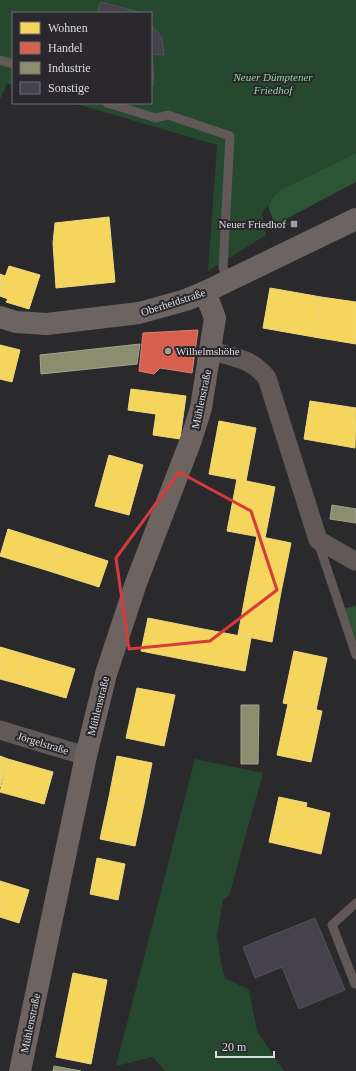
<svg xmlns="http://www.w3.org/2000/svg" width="356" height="1071" font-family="'Times New Roman',serif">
  <rect width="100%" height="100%" fill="#2a292c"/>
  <g fill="#25482e">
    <polygon points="0,0 356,0 356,153 278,191 262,213 266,235 208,271 217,145 73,103 151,103 151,13 13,13 13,85 7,84 0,100"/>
    <polygon points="195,759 263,773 229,896 223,900 217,935 221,962 225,978 249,990 257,1031 284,1071 165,1071 153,1057 116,1066"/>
  </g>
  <g fill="#2c5536">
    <polygon points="356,153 356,182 286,219 288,225 276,230 268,205 278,191"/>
    <polygon points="356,606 356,640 345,608"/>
  </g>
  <g fill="#f6d55c" stroke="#eed783">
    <polygon points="109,217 115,282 56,288 53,243 55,223"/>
    <polygon points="9,266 40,275 29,309 6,302 8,299 0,296 0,291"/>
    <polygon points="0,274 5,276 0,291"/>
    <polygon points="270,288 321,297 314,337 263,328"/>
    <polygon points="321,297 356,302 356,344 314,337"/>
    <polygon points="0,345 20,350 12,382 0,379"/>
    <polygon points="131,389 186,396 180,439 153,435 156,414 128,410"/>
    <polygon points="310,401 356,408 355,448 304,439"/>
    <polygon points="219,421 256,428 246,481 209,474"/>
    <polygon points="109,455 143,465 129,515 95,506"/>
    <polygon points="237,479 275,487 265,538 227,531"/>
    <polygon points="8,529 58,545 49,571 0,556"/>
    <polygon points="257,536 291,543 281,592 247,586"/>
    <polygon points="58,545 108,561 99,587 49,571"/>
    <polygon points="247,586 281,592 272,642 238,635"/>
    <polygon points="148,618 198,628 192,661 141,651"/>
    <polygon points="198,628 251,638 245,671 192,661"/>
    <polygon points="0,647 24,654 15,683 0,679"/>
    <polygon points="294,651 327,658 316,710 283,703"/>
    <polygon points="24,654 75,669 66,698 15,683"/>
    <polygon points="137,688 175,695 164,746 126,738"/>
    <polygon points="288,704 322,711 311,762 277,755"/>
    <polygon points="0,756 8,759 0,787"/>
    <polygon points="117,756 152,763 144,804 109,797"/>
    <polygon points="8,759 53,772 44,804 0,792"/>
    <polygon points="109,797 144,804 135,846 100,839"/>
    <polygon points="279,797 307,803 306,807 330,813 321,854 269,842"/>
    <polygon points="97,858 125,864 118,900 90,894"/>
    <polygon points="0,881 29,890 19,923 0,917"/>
    <polygon points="73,973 107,980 91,1064 56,1057"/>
  </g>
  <polygon fill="#d6604d" stroke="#d88578" points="198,330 192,373 160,368 154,374 139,371 143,333"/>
  <g fill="#8c8c6e" stroke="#a4a490">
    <polygon points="140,344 137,364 41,374 40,355"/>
    <polygon points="332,505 356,509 356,523 330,519"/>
    <polygon points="241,705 259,705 258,764 241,764"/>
    <polygon points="54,1066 81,1071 53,1071"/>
  </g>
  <g fill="#46424c" stroke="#535355">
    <polygon points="101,2 142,13 97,13"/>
    <polygon points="151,24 162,38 164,55 152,54 154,84 151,84"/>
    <polygon points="315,918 345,990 299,1009 282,967 255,978 243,947"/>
  </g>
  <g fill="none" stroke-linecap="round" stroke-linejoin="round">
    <g stroke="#615957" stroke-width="9">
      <polyline points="0,60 13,64"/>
      <polyline points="107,103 156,118 168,115 230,136 223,268 229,281"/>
      <polyline points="318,542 356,655"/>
      <polyline points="355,984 332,925 356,903"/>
    </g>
    <g stroke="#615957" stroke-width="19">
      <path d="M210,351C234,357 251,358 267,378L318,540L355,561"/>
      <polyline points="0,730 86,756"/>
    </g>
    <g stroke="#6d6462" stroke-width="22">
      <polyline points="0,317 16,322 47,324 139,313 186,300 205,292 356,219"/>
      <polyline points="20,1071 86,756 106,674 136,583 191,440 201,408 215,318 205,292"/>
    </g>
  </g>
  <path fill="none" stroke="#d73a3a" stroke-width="3" stroke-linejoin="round" d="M179,472L251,511L277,590L210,641L129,649L116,558Z"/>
  <g fill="#9e9da0" stroke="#2a282d" stroke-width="1.5">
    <rect x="290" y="220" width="8" height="8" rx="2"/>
    <circle cx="168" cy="351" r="4"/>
  </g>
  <g text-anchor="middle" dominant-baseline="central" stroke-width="4" stroke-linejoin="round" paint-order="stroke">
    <g font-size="11" font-style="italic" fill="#8bd59b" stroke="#2a282d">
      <text x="273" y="77">Neuer Dümptener<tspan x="273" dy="13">Friedhof</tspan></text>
    </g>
    <g font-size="11" fill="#dcdbde" stroke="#2a282d" text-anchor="end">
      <text x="286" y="224">Neuer Friedhof</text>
      <text x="176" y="351" text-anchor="start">Wilhelmshöhe</text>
    </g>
    <g font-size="11" fill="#dcdbde" stroke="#2a282d">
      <text transform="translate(173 302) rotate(-18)">Oberheidstraße</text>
      <text transform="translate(201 399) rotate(-78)">Mühlenstraße</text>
      <text transform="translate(98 706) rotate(-76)">Mühlenstraße</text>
      <text transform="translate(43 743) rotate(17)">Jörgelstraße</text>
      <text transform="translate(30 1023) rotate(-78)">Mühlenstraße</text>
    </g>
  </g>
  <rect x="12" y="12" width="140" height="92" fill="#2a282d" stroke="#717074"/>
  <rect x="20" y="22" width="20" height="12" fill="#f6d55c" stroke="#717074"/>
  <text x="48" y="32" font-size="12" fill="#dcdbde">Wohnen</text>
  <rect x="20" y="42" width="20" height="12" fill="#d6604d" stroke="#717074"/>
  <text x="48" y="52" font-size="12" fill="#dcdbde">Handel</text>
  <rect x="20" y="62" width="20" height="12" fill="#8c8c6e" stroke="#717074"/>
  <text x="48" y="72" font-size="12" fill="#dcdbde">Industrie</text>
  <rect x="20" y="82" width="20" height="12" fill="#46424c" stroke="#717074"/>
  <text x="48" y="92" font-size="12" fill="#dcdbde">Sonstige</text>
  <path d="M216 1051v6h58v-6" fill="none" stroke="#dcdbde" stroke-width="2"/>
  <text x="222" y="1051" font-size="12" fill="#dcdbde" stroke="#2a282d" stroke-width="3" paint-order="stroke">20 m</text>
</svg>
